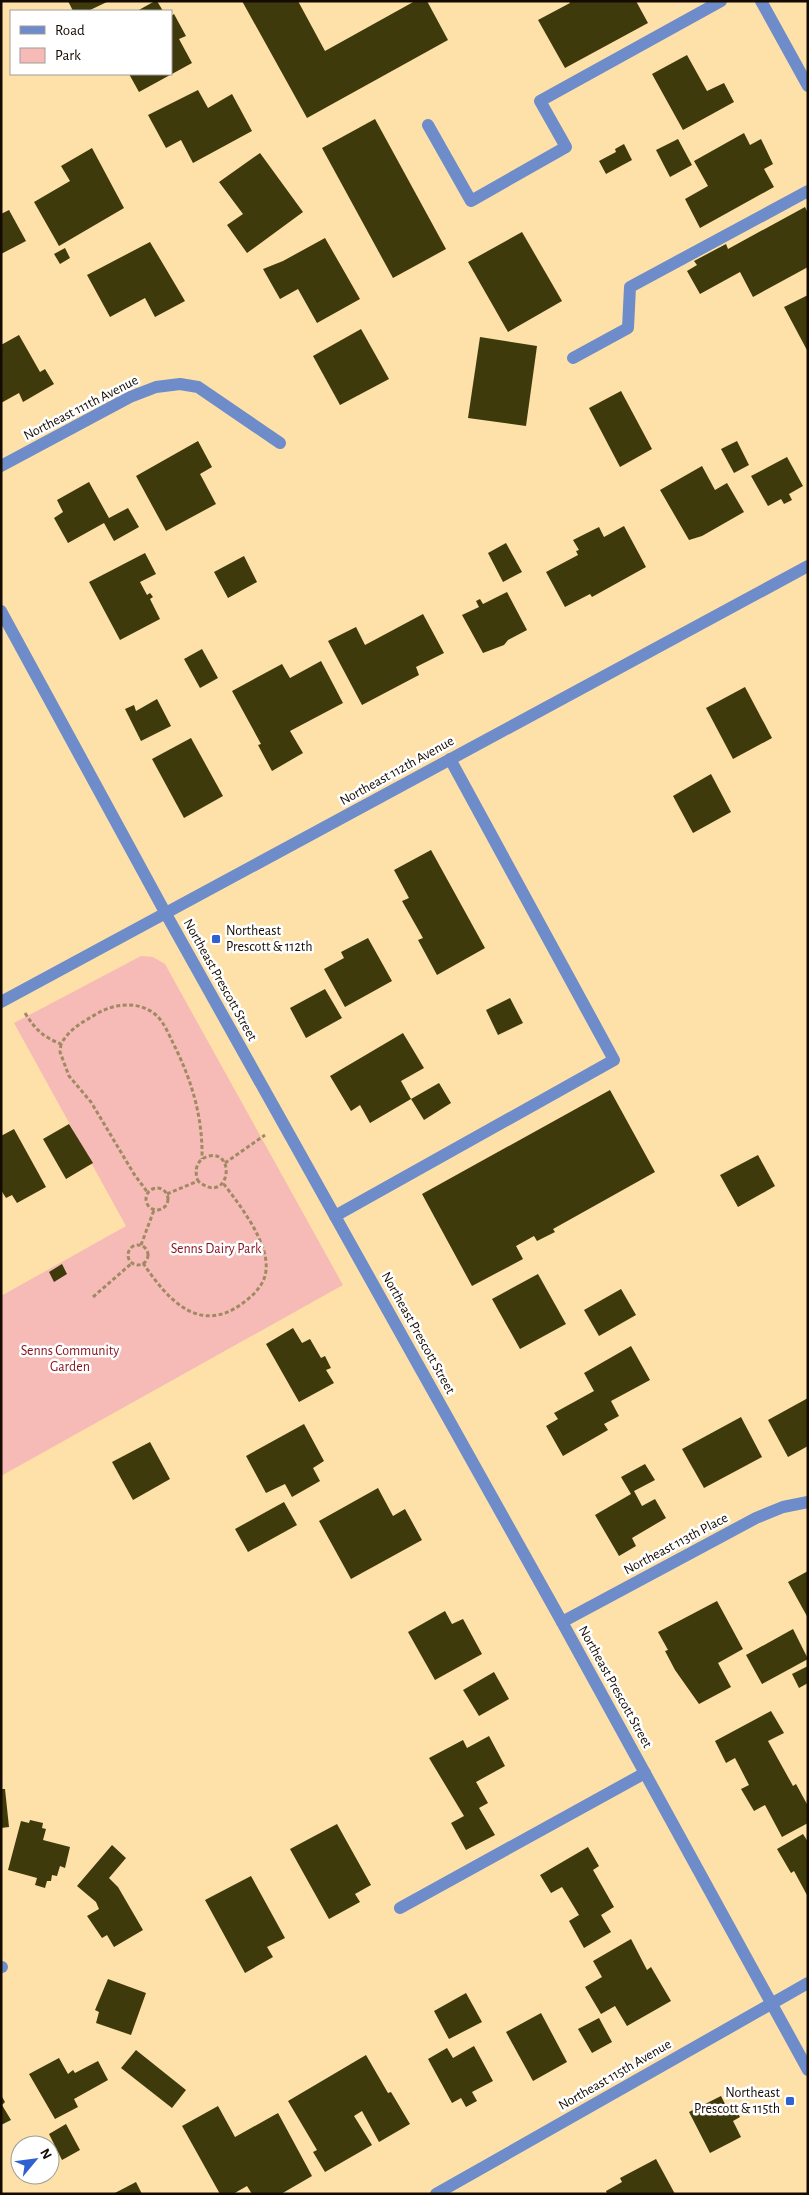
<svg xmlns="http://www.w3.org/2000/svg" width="809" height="2195" font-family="'Alegreya Sans',sans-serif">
  <rect width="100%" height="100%" fill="#fee1a8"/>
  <polygon fill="#f6bbb6" points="141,956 153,957 165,964 343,1285 1,1476 1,1296 126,1226 14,1023"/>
  <g fill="#3e3a0c">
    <polygon points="68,1 109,1 88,11 73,11"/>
    <polygon points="155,1 157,1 163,11 137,11"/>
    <polygon points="242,1 298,1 325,51 415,1 427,1 448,40 307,118"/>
    <polygon points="569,1 636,1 648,23 565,68 538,20 570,3"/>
    <polygon points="174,14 186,36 179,39 192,63 139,92 129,74 171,74 171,16"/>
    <polygon points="687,55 707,91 724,83 734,102 683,130 652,74"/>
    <polygon points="198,90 208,108 232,94 252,131 193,163 181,140 166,148 148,115"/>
    <polygon points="375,119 446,249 393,278 322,148"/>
    <polygon points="744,133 750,145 761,139 773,164 764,169 774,187 700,228 685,199 708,186 694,161"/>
    <polygon points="678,139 692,165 670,177 656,150"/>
    <polygon points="624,144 632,160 606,174 599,161 616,152 615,149"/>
    <polygon points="92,148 124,208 59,246 34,202 70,181 61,166"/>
    <polygon points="260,153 303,212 247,253 227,225 243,214 219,182"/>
    <polygon points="805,207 808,213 808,267 753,297 740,272 700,294 687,271 697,265 694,261 726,244 728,249"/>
    <polygon points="9,210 26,241 1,254 1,214"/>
    <polygon points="522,232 562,301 508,332 468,262"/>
    <polygon points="325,238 360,299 317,323 298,289 280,299 263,269 283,261"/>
    <polygon points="150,242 185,301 155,317 145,298 110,317 87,275"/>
    <polygon points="65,248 70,258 60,264 54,254"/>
    <polygon points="808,295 808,352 784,307"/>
    <polygon points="361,329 389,379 340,405 313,356"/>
    <polygon points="19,335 40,372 45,369 54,384 23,402 19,393 1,403 1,345"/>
    <polygon points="480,337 537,346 526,426 468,418"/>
    <polygon points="621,391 652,449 620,467 589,408"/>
    <polygon points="198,441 212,467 200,474 216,504 166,531 136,476"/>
    <polygon points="737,441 749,465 734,473 721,449"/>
    <polygon points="787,457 803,486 789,494 792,500 784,504 781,499 768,506 751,476"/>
    <polygon points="702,466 715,490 727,483 744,512 702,536 689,540 660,490"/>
    <polygon points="89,482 109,518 128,508 139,527 114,541 104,523 68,543 54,518 63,512 57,500"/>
    <polygon points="624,526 646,567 592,597 590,594 565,607 546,572 578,555 576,551 579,550 573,540 599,527 604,537"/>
    <polygon points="506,543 522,572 503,582 488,553"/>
    <polygon points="145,553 156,574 140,582 147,595 150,593 153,597 150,599 160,619 120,640 89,582"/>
    <polygon points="244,556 257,582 228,598 214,572"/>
    <polygon points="507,592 527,630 508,640 504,645 483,653 462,615 479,607 476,601 480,599 483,604"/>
    <polygon points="423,614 444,653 416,667 419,675 362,705 328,641 356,627 365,645"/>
    <polygon points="202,649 218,678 200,688 184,659"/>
    <polygon points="321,661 343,703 290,731 303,753 272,771 258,745 261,744 232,691 282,664 290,678"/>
    <polygon points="745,687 772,738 733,759 706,708"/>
    <polygon points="157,699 171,726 141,741 125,709 134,705 136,711"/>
    <polygon points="191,738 223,796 184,818 152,759"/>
    <polygon points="711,774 731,812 693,833 673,796"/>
    <polygon points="431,850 485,948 437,975 418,940 423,938 402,901 409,898 394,870"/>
    <polygon points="368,938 392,981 345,1007 324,969 344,958 341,952"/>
    <polygon points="325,989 342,1018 306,1038 290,1008"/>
    <polygon points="510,998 523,1023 498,1035 486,1010"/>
    <polygon points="403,1033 424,1068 401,1081 411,1099 370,1123 360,1105 351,1111 330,1076"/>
    <polygon points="439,1083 451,1103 424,1120 411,1099"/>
    <polygon points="610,1090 655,1172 553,1229 555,1232 537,1241 534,1236 516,1246 523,1259 472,1286 422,1194"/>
    <polygon points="69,1124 93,1163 66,1179 43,1139"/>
    <polygon points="14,1129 46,1187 17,1203 12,1195 6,1198 1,1190 1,1136"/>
    <polygon points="758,1155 775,1186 738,1207 720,1175"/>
    <polygon points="62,1264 67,1274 54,1282 49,1272"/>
    <polygon points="538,1274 566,1324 520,1349 492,1299"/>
    <polygon points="621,1289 636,1315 599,1336 584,1310"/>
    <polygon points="293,1328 302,1343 310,1339 321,1358 325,1356 331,1368 326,1370 334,1383 299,1402 266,1344"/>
    <polygon points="631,1346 650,1380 611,1401 619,1416 604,1424 608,1430 563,1456 546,1426 558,1419 554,1413 594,1391 584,1373"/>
    <polygon points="808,1398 808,1446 788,1457 768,1420"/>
    <polygon points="741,1417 762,1457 704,1488 682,1449"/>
    <polygon points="304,1424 324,1461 313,1468 320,1481 292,1497 285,1484 266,1493 246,1456"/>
    <polygon points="150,1442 170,1479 133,1500 112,1462"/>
    <polygon points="645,1464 655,1480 634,1491 642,1506 655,1499 666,1518 632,1538 636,1546 619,1556 595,1515 631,1494 621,1477"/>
    <polygon points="378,1488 393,1516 405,1509 422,1540 351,1579 319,1521"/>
    <polygon points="284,1502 297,1525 248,1552 235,1529"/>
    <polygon points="808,1571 808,1618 788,1582"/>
    <polygon points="717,1601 743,1649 718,1663 731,1687 699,1704 675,1670 665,1651 668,1650 658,1632"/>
    <polygon points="445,1611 452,1624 463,1619 482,1654 435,1680 408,1632"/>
    <polygon points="793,1629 808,1659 762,1684 746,1655"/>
    <polygon points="808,1666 808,1683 799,1688 792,1674"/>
    <polygon points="494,1672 509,1699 479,1716 463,1690"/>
    <polygon points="771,1711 784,1733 768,1741 793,1786 796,1784 808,1806 808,1823 782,1837 765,1805 754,1811 741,1789 749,1785 735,1758 726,1763 715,1741"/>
    <polygon points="489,1736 505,1766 476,1782 488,1803 479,1808 495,1835 466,1850 451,1823 464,1816 429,1758 463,1740 467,1748"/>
    <polygon points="1,1789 5,1789 9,1827 1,1828"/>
    <polygon points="30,1820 43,1823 42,1828 46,1829 43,1840 70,1847 65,1868 60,1866 57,1876 52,1875 51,1881 47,1881 45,1888 35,1885 37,1878 8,1870 21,1821 29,1823"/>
    <polygon points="337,1824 371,1885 355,1894 360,1902 329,1919 290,1849"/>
    <polygon points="803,1834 808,1842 808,1897 794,1871 791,1873 777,1849"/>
    <polygon points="112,1845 126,1858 109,1878 118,1887 143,1930 114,1947 107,1935 102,1938 87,1916 99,1909 96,1902 77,1886"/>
    <polygon points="588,1847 599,1866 593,1870 614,1907 601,1915 611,1932 584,1948 569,1921 579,1915 562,1887 551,1893 540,1875"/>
    <polygon points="251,1876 285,1938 267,1947 273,1957 245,1973 205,1900"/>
    <polygon points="631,1939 647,1970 651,1967 671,2001 627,2026 615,2006 601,2014 585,1987 602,1977 593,1961"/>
    <polygon points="108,1979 146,1993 131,2035 96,2023 99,2012 95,2010"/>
    <polygon points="466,1993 482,2022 449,2039 434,2011"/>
    <polygon points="541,2013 567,2062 533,2081 506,2032"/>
    <polygon points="599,2018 612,2042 592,2053 578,2029"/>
    <polygon points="474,2046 493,2081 472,2092 477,2101 466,2107 461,2098 452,2103 428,2059 447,2048 453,2058"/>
    <polygon points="136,2050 186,2090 172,2108 121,2068"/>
    <polygon points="366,2055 388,2093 391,2092 410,2124 379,2142 362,2111 354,2116 372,2145 325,2172 313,2152 317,2150 288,2101"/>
    <polygon points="59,2058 68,2074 73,2070 75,2073 98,2061 108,2080 74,2099 78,2107 55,2119 29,2074"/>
    <polygon points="1,2095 5,2102 2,2105 11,2120 1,2125"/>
    <polygon points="721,2096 730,2114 736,2110 740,2117 733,2121 741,2137 710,2153 689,2112"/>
    <polygon points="218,2106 235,2137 278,2113 312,2176 281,2194 252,2194 247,2186 233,2194 220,2194 182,2126"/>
    <polygon points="66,2124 80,2150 62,2160 49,2134"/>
    <polygon points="656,2159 675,2194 607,2194 606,2191 622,2182 620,2178"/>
    <polygon points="136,2182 142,2194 113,2194"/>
  </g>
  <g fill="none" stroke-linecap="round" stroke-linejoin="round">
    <g stroke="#a08a64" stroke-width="3" stroke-dasharray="4 2.5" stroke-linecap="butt">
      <path d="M25,1013C35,1029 43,1037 61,1044C70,1028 83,1022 98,1013C116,1003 140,1001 156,1015C164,1022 169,1035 174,1045C192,1081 203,1118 202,1159"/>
      <polyline points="61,1044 60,1052 69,1076 91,1102 134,1174 148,1193"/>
      <polyline points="225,1163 265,1135"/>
      <circle cx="157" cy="1199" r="11"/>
      <path d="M167,1194L198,1181C194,1171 196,1159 209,1156C237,1150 229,1207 198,1181"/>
      <circle cx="138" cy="1255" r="10"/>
      <polyline points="141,1245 154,1210"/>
      <path d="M143,1263C167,1299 199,1336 243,1303C254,1295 265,1284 266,1270C269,1242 239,1204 223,1183"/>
      <polyline points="93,1297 132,1263"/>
    </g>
    <g stroke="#6d8cc9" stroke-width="12">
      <polyline points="428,125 471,201 566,147 540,101 721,1"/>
      <polyline points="573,358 628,328 630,287 808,191"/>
      <polyline points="335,1216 614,1060 450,759"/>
      <polyline points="400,1908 645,1773"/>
    </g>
    <g stroke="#6d8cc9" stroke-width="12">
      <polyline points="761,1 808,86"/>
      <polyline points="1,466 130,397 156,387 180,384 198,387 280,443"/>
      <polyline points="562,1622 756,1518 783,1507 808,1502"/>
      <polyline points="1,1967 2,1967"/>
      <polyline points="436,2194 808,1983"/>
    </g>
    <g stroke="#6d8cc9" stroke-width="12">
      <polyline points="1,611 166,914 562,1622 808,2070"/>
      <polyline points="1,1002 808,566"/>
    </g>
  </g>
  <g fill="#2f61d0" stroke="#fff" stroke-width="2">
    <rect x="211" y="934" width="10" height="10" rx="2.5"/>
    <rect x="785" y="2096" width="10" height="10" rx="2.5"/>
  </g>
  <g text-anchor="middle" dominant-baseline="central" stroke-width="5" stroke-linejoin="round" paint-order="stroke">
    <g font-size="14" fill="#140a00" stroke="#fff">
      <text transform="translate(81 408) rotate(-27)">Northeast 111th Avenue</text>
      <text transform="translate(397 771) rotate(-29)">Northeast 112th Avenue</text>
      <text transform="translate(220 980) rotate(61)">Northeast Prescott Street</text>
      <text transform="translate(418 1333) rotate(61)">Northeast Prescott Street</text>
      <text transform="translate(676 1544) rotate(-28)">Northeast 113th Place</text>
      <text transform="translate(615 1687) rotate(61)">Northeast Prescott Street</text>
      <text transform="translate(615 2075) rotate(-30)">Northeast 115th Avenue</text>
    </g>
    <g font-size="14" fill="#140a00" stroke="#fff" text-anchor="start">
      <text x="226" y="931">Northeast<tspan x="226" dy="16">Prescott &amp; 112th</tspan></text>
      <text x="780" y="2093" text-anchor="end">Northeast<tspan x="780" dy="16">Prescott &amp; 115th</tspan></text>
    </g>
    <g font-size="14" fill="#89121d" stroke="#fff">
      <text x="216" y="1249">Senns Dairy Park</text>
      <text x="70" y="1351">Senns Community<tspan x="70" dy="16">Garden</tspan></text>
    </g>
  </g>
  <rect width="809" height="2195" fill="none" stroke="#140a00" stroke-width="5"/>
  <rect x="10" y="10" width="162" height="65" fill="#ffffff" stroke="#a19d99"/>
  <rect x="20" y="26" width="25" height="8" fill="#6d8cc9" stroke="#a19d99"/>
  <text x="55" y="35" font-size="15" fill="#140a00">Road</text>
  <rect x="20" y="48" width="25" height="15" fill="#f6bbb6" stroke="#a19d99"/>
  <text x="55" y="60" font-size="15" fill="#140a00">Park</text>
  <g transform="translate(35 2160) rotate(61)"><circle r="24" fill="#ffffff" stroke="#a19d99"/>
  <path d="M0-4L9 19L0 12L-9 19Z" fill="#2f61d0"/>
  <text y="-8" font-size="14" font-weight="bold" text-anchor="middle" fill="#140a00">N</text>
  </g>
</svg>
